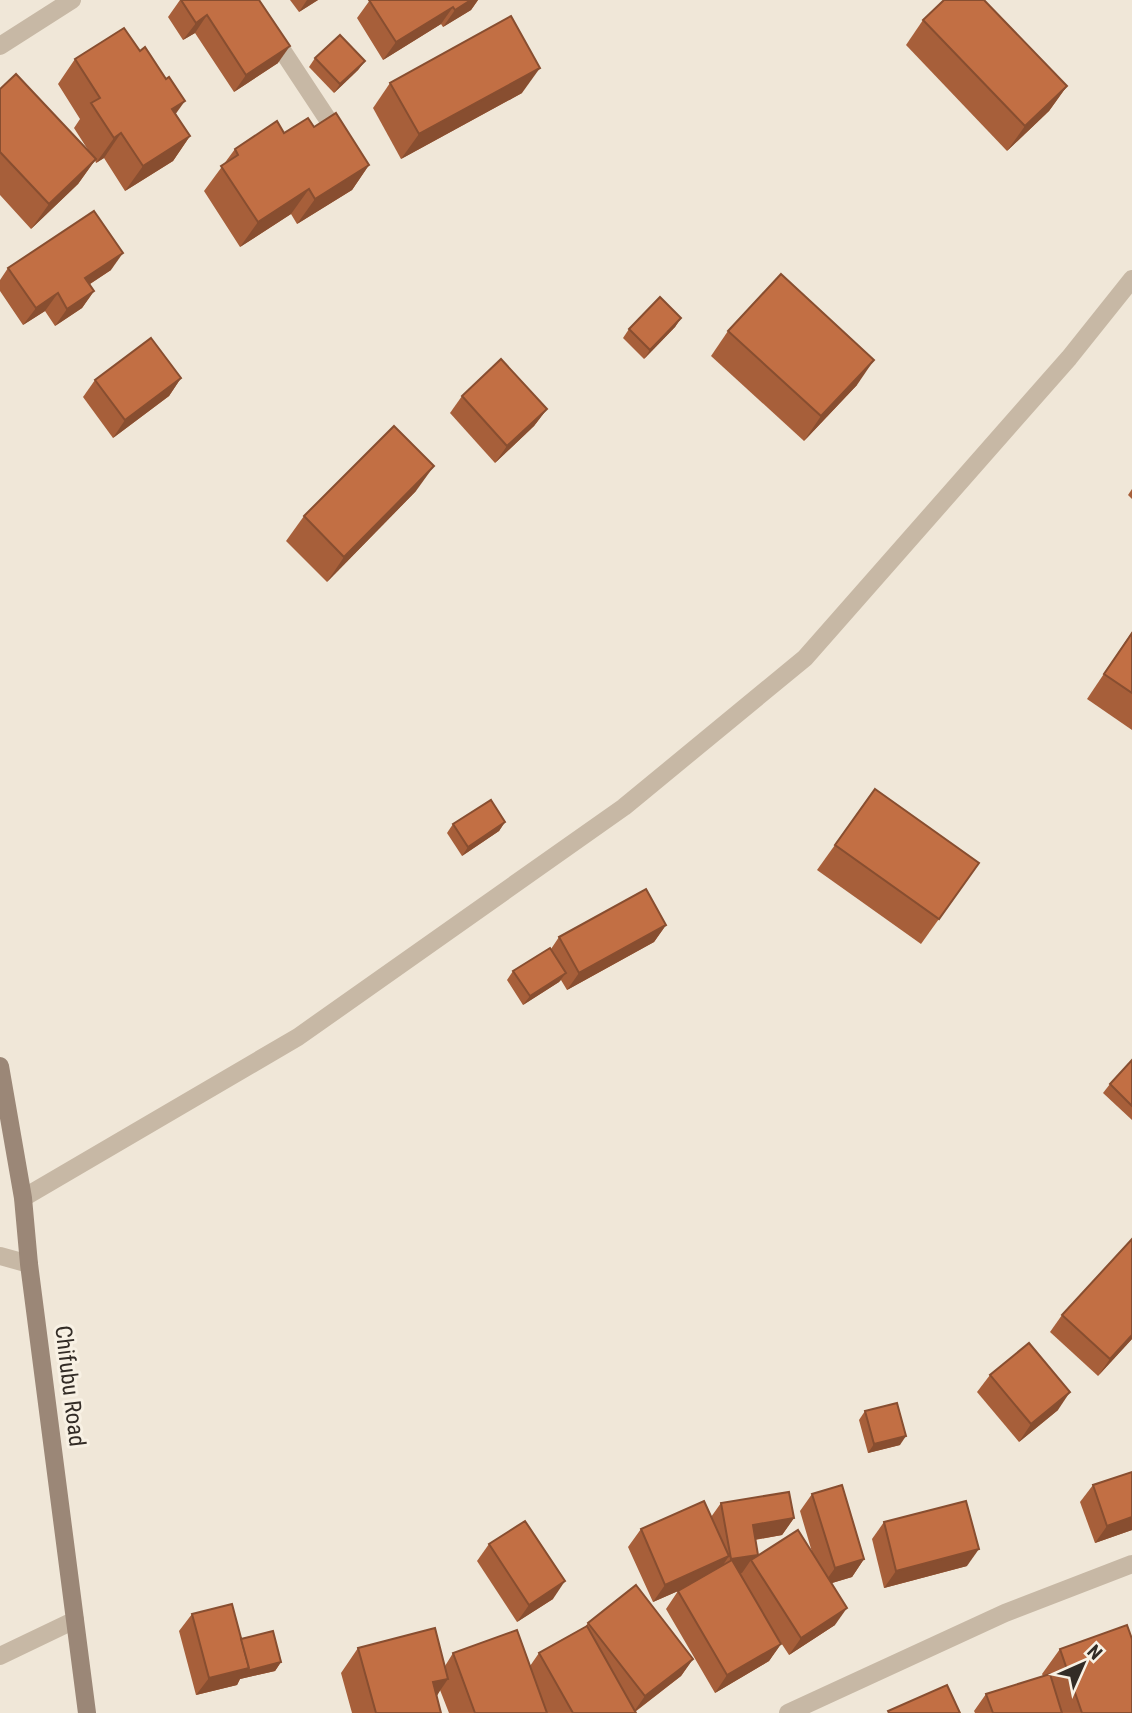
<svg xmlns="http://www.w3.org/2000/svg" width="1132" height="1713" font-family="'Roboto Condensed',sans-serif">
  <rect width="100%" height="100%" fill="#f0e7d8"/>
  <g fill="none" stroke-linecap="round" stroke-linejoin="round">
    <g stroke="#c7b8a5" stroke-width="18">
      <polyline points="0,1256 29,1264"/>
      <polyline points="0,1656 75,1620"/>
    </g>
    <g stroke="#c7b8a5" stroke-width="18">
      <polyline points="249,0 340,138"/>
      <polyline points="0,46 72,0"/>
      <polyline points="23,1198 298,1037 624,807 805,658 1069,358 1132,279"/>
      <polyline points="788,1713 1005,1613 1132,1564"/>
    </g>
    <polyline stroke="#9b8777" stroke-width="18" points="0,1066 23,1198 29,1264 87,1713"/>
  </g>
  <g fill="#a75f3a">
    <polygon points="180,0 259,0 278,63 234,92 195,33 183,40 168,17"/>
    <polygon points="290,0 318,0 299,12"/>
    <polygon points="370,0 478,0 471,10 443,27 441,24 383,60 357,18"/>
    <polygon points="923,20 1067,86 1049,111 1007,151 906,45"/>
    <polygon points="315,58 365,61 358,70 334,93 309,67"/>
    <polygon points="75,59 176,114 190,136 173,161 125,191 104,158 96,163 95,160 78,184 31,229 0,195 0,89 90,153 74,128 80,119 58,84"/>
    <polygon points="390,83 522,93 401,159 373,108"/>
    <polygon points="314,127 369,165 352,190 297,224 291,214 240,247 204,191 235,149 284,133"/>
    <polygon points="8,268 111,270 90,284 94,291 82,308 55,326 45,311 23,325 0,291 0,280"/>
    <polygon points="681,318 675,327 644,359 623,338 629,329"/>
    <polygon points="728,331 857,385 804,441 711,356"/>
    <polygon points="181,378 169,396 113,438 83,397 95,380"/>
    <polygon points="462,396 547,409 534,426 495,463 450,413"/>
    <polygon points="1132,489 1132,499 1128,495"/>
    <polygon points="416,491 327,582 286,541 304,516"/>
    <polygon points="1132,632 1132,730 1087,699"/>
    <polygon points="875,789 979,863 921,944 817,870"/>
    <polygon points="505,822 499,831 462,856 447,833 453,824"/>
    <polygon points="666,925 654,942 567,990 561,980 559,982 523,1005 507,980 513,971 551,949 559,937"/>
    <polygon points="1132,1060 1132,1120 1103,1093 1110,1084"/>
    <polygon points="1132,1239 1132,1339 1098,1376 1050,1332 1062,1315"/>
    <polygon points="990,1375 1058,1410 1019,1442 977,1392"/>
    <polygon points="865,1411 900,1445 868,1453 859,1420"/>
    <polygon points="1132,1472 1132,1530 1095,1543 1080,1502 1093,1485"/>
    <polygon points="812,1494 864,1559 852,1577 832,1583 835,1625 789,1655 770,1626 781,1644 769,1661 715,1693 666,1609 678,1591 653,1602 628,1547 641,1529 711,1517 721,1503 794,1518 782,1535 755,1540 758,1555 812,1552 800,1511"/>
    <polygon points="884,1522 967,1566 884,1588 872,1539"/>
    <polygon points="489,1544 553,1599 517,1622 477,1561"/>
    <polygon points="192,1614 241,1639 281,1662 275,1671 240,1679 237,1685 196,1695 179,1631"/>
    <polygon points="588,1623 693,1659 681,1676 635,1712 636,1713 449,1713 440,1690 437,1696 441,1713 352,1713 341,1673 358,1648 445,1666 453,1653 530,1666 539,1653 585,1627"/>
    <polygon points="1060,1649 1132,1713 975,1713 974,1711 986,1694 1043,1676 1042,1674"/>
  </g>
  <g fill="#884e30">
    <polygon points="307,0 318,0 299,12"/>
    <polygon points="471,0 478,0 471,10 443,27 455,10"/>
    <polygon points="453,7 441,24 383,60 396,42"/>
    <polygon points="207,15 195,33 183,40 196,23"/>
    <polygon points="290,46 278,63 234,92 246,75"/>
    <polygon points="365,61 358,70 334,93 340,84"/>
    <polygon points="540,68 522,93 401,159 419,134"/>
    <polygon points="1067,86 1049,111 1007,151 1025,126"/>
    <polygon points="185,101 167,126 172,109"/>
    <polygon points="121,133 104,158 96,163 114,138"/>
    <polygon points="190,136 173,161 125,191 143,166"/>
    <polygon points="96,159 78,184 31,229 49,204"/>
    <polygon points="369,165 352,190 297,224 315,199"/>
    <polygon points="309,189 291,214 240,247 258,222"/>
    <polygon points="123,253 111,270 73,295 85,278"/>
    <polygon points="94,291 82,308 55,326 67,309"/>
    <polygon points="58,293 45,311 23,325 36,308"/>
    <polygon points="681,318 675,327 644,359 650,350"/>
    <polygon points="874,360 857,385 804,441 821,416"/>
    <polygon points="181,378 169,396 113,438 125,420"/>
    <polygon points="547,409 534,426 495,463 507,446"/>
    <polygon points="434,466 416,491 327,582 344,557"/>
    <polygon points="505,822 499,831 462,856 468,847"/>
    <polygon points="666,925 654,942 567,990 579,973"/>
    <polygon points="566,973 559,982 523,1005 530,996"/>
    <polygon points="1132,1335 1132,1339 1098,1376 1110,1359"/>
    <polygon points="1070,1392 1058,1410 1019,1442 1031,1424"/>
    <polygon points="906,1436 900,1445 868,1453 874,1444"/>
    <polygon points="1132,1517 1132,1530 1095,1543 1107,1526"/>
    <polygon points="794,1518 782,1535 741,1542 753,1525"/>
    <polygon points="979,1549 967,1566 884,1588 896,1571"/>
    <polygon points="758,1555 751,1560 742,1573 719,1577 731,1559"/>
    <polygon points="729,1556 717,1574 653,1602 665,1585"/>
    <polygon points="864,1559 852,1577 822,1586 835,1568"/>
    <polygon points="565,1581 553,1599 517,1622 529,1605"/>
    <polygon points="847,1608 835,1625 789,1655 801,1638"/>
    <polygon points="781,1644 769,1661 715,1693 727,1675"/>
    <polygon points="693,1659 681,1676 633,1713 645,1696"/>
    <polygon points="281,1662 275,1671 240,1679 237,1685 196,1695 209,1678 249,1668"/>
    <polygon points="448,1679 431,1704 433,1682"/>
  </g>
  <g fill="#c26f44" stroke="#884e30" stroke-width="2">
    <polygon points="181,0 259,0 290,46 246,75 207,15 196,23"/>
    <polygon points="369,0 471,0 455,10 453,7 396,42"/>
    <polygon points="944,0 984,0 1067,86 1025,126 923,20"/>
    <polygon points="511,16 540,68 419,134 390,83"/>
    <polygon points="124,28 140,51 145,47 166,79 169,77 185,101 172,109 190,136 143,166 121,133 114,138 91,103 100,98 75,59"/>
    <polygon points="340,35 365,61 340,84 315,58"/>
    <polygon points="16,74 96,159 49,204 0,152 0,89"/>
    <polygon points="336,113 369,165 315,199 309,189 258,222 221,166 238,155 235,149 277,121 284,133 308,118 314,127"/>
    <polygon points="94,211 123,253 85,278 94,291 67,309 58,293 36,308 8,268"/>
    <polygon points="781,274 874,360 821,416 728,331"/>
    <polygon points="660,297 681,318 650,350 629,329"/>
    <polygon points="151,338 181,378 125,420 95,380"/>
    <polygon points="501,359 547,409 507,446 462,396"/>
    <polygon points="394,426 434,466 344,557 304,516"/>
    <polygon points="1132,633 1132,693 1104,674"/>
    <polygon points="875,789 979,863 939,919 835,845"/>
    <polygon points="491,800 505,822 468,847 453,824"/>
    <polygon points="646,889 666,925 579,973 559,937"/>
    <polygon points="550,948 566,973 530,996 513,971"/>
    <polygon points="1132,1060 1132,1106 1110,1084"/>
    <polygon points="1132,1239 1132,1335 1110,1359 1062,1315"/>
    <polygon points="1029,1343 1070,1392 1031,1424 990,1375"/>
    <polygon points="897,1403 906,1436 874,1444 865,1411"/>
    <polygon points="1132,1472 1132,1517 1107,1526 1093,1485"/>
    <polygon points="842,1485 864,1559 835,1568 812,1494"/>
    <polygon points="789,1492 794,1518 753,1525 758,1555 731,1559 721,1503"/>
    <polygon points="704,1501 729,1556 665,1585 641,1529"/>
    <polygon points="966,1501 979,1549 896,1571 884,1522"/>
    <polygon points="525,1521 565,1581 529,1605 489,1544"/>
    <polygon points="798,1530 847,1608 801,1638 751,1560"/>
    <polygon points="732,1560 781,1644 727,1675 678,1591"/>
    <polygon points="636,1585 693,1659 645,1696 588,1623"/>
    <polygon points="232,1604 249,1668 209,1678 192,1614"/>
    <polygon points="1127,1625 1132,1639 1132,1713 1082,1713 1060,1649"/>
    <polygon points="587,1626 636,1713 573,1713 539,1653"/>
    <polygon points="435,1628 448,1679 433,1682 441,1713 376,1713 358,1648"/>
    <polygon points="517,1630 547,1713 475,1713 453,1653"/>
    <polygon points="273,1631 281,1662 247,1671 249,1668 241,1639"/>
    <polygon points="1050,1674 1062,1713 993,1713 986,1694"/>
    <polygon points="947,1685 960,1713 889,1713 888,1711"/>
  </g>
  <g text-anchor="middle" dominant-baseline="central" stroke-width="6" stroke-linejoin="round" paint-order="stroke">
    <g font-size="23" fill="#332c26" stroke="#f8f1e4">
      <text transform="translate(70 1386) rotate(83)">Chifubu Road</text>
    </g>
  </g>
  <g transform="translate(1083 1664) rotate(45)" stroke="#f8f1e4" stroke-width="5" paint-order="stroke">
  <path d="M0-5L12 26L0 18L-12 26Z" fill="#332c26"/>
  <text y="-10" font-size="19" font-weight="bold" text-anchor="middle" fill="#332c26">N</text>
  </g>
</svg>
